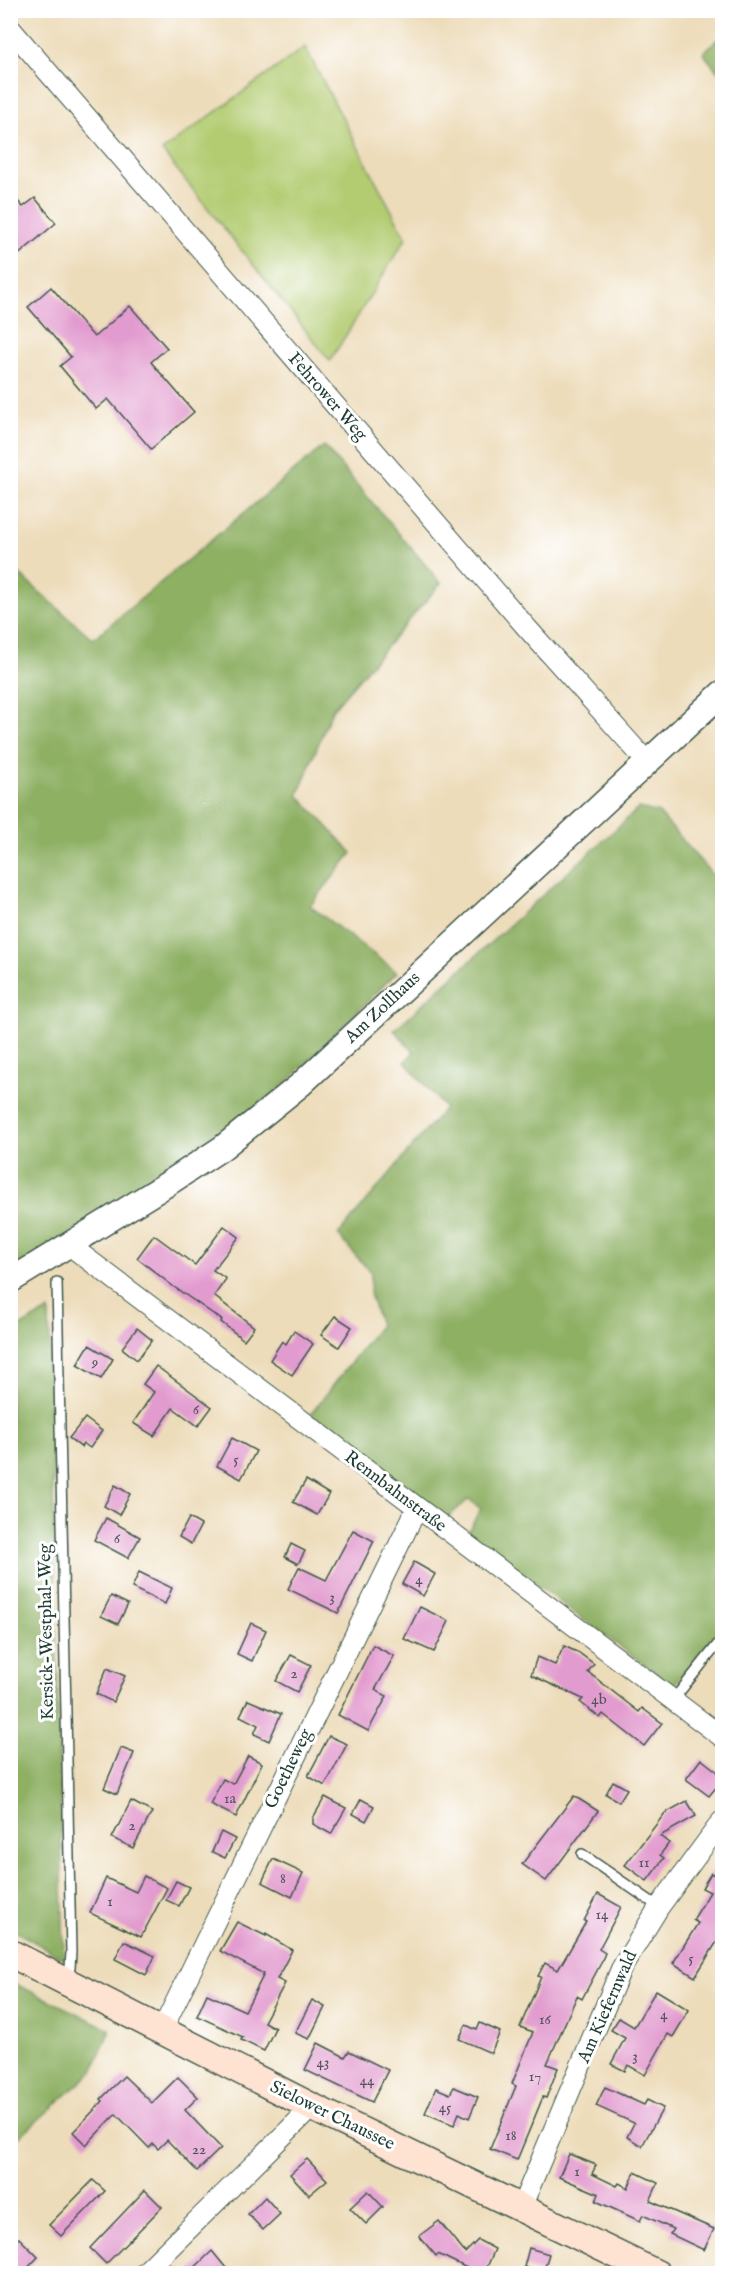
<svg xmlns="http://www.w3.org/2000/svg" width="733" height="2284" font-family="'IM FELL English',serif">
  <rect width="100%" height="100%" fill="#fff"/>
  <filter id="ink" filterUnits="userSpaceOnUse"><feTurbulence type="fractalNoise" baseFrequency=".0167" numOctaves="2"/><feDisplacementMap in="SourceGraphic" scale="12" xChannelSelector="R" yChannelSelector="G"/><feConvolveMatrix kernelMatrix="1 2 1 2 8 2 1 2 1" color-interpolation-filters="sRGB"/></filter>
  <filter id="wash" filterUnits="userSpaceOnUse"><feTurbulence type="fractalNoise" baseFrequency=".008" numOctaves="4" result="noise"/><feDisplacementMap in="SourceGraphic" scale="24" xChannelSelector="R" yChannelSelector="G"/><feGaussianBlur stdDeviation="1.35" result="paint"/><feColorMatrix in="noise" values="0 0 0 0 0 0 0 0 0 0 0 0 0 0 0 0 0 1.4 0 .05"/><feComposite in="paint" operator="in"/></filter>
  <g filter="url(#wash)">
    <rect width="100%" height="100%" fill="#eddcba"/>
    <polygon fill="#b3cc72" stroke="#698453" stroke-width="1.5" points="305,47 406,238 330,361 162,151"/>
    <g fill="#8eb064" stroke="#56764c" stroke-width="1.5">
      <polygon points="722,35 722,77 703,53"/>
      <polygon points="324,446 441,583 332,710 298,795 352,853 310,906 397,972 281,1088 177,1166 11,1271 11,567 93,639"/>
      <polygon points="639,808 659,813 722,886 722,1627 673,1686 467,1533 481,1509 469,1499 447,1518 310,1415 380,1325 370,1294 371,1273 338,1235 445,1108 405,1062 414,1052 394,1030"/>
      <polygon points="49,1310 64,1959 10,1928 11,1332"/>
      <polygon points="11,1982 110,2029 93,2071 11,2144"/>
    </g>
    <g id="blocks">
      <g fill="#e29bcf">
        <polygon points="10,192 23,207 35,198 56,223 10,262"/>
        <polygon points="51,287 94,337 130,306 167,348 151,362 194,412 151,449 108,399 96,409 60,366 71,357 28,307"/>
        <polygon points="224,1226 239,1237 213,1270 226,1279 214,1296 254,1327 244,1340 221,1322 222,1320 174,1287 137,1258 154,1235 195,1265"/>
        <polygon points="335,1316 352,1327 339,1347 321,1335"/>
        <polygon points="137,1328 152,1340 137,1360 122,1348"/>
        <polygon points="294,1331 313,1344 292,1375 270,1360 282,1341 286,1344"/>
        <polygon points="89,1345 113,1359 101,1379 77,1365"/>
        <polygon points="156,1366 212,1407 198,1426 173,1408 154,1436 133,1423 154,1392 143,1384"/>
        <polygon points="85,1418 102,1431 90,1448 83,1443 81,1447 69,1438"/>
        <polygon points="232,1438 256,1451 241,1479 217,1466"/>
        <polygon points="306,1480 329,1494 317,1515 293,1502"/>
        <polygon points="115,1485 130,1494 119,1515 104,1506"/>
        <polygon points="106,1518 140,1537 128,1558 94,1540"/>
        <polygon points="189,1518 201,1525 191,1544 179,1537"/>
        <polygon points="353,1530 374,1541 338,1613 288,1589 299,1567 326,1580"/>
        <polygon points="291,1544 305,1551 298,1564 285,1557"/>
        <polygon points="414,1562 435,1574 423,1596 402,1584"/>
        <polygon points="139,1572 172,1588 165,1604 132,1588"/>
        <polygon points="111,1596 128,1604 118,1624 101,1616"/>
        <polygon points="420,1607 449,1621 434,1652 404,1639"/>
        <polygon points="251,1623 266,1630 252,1661 237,1654"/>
        <polygon points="373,1645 394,1656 375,1690 387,1696 368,1731 338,1715"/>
        <polygon points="564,1646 579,1653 594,1664 588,1672 639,1712 642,1708 662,1723 644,1746 603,1714 600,1718 580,1702 583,1699 531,1675 537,1657 555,1665"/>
        <polygon points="291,1655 311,1665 297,1692 276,1681"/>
        <polygon points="107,1668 125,1676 113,1702 96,1694"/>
        <polygon points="248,1700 281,1714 269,1741 254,1734 258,1725 240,1716"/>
        <polygon points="329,1736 347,1744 325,1786 308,1776"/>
        <polygon points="121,1748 134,1753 117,1794 104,1788"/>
        <polygon points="248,1756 262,1763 236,1817 210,1804 223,1779 233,1784"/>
        <polygon points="701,1759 723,1776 723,1779 709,1796 686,1779"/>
        <polygon points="613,1781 627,1789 619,1802 606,1794"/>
        <polygon points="574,1796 598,1811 546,1881 522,1864"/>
        <polygon points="325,1797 346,1808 331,1834 313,1824 313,1818"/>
        <polygon points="361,1799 374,1806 366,1821 353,1814"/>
        <polygon points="131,1801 152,1812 133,1848 112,1838"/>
        <polygon points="687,1801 696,1816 660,1836 669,1843 660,1855 664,1858 647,1881 625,1865 665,1813"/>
        <polygon points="221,1832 235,1839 225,1858 212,1852"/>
        <polygon points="273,1859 303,1873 292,1897 262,1882"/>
        <polygon points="723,1872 723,1932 695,1977 673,1963 698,1923 693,1920 710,1892 702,1888 711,1873 719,1878"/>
        <polygon points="144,1876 167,1888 141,1937 90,1913 106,1878 136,1892"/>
        <polygon points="176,1881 189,1887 179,1906 166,1900"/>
        <polygon points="598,1894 621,1907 599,1949 605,1953 600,1965 582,1999 577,1996 547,2064 558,2068 546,2098 543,2097 517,2160 490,2149 516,2086 512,2084 533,2032 520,2027 541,1977 538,1976 545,1963 558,1970 586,1922 584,1921"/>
        <polygon points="237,1922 266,1936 266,1934 292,1950 277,1979 285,1983 264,2022 275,2028 264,2051 241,2040 243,2037 197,2016 207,1994 245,2011 264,1974 220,1951"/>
        <polygon points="124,1941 155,1956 146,1975 115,1959"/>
        <polygon points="656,1990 689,2010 673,2037 668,2034 645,2075 628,2065 625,2071 611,2064 625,2038 611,2030 619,2018 634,2027"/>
        <polygon points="312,2000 325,2007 309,2039 295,2033"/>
        <polygon points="480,2023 500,2032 491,2053 459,2039 466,2025 477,2030"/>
        <polygon points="318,2043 345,2057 349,2051 388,2070 372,2102 305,2070"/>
        <polygon points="124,2076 152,2103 178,2077 198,2097 185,2110 221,2148 197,2171 167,2140 158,2149 153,2144 149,2148 116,2114 86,2145 73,2132 103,2101 101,2099"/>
        <polygon points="454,2087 478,2097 469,2118 459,2113 454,2125 425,2113 436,2088 450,2094"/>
        <polygon points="605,2087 644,2105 647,2100 663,2108 642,2146 627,2137 634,2123 596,2106"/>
        <polygon points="569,2154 596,2165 592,2174 617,2186 619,2183 628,2188 635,2172 658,2183 650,2201 714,2229 704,2250 670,2234 673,2229 643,2215 640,2221 596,2201 599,2194 559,2177"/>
        <polygon points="307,2159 327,2180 309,2195 290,2174"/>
        <polygon points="93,2180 105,2191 61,2236 49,2225"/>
        <polygon points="145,2190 162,2207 106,2264 90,2248"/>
        <polygon points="368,2191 383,2207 366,2224 350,2208"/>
        <polygon points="265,2197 280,2214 263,2230 248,2214"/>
        <polygon points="439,2221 465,2253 478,2240 495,2249 484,2274 479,2274 438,2254 436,2256 419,2236"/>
        <polygon points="19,2238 38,2257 22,2274 10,2274 10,2246"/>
        <polygon points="529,2248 549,2254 543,2273 524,2267"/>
        <polygon points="212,2251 231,2274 188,2274"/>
      </g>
    </g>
  </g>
  <g filter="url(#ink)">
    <use href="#blocks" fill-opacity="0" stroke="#3e5548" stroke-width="1.5"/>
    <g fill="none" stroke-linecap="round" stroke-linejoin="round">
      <defs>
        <g id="service">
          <polyline points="57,1282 71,1952 70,1968 65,1978"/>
          <polyline points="673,1700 722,1639"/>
          <polyline points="582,1854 659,1907"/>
        </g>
        <g id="minor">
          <polyline points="10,28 527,628 647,762"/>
          <polyline points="69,1245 722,1737"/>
          <polyline points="162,2030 417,1508"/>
          <polyline points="521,2208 621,1969 659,1907 722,1821"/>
          <polyline points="143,2274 312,2107"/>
        </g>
        <polyline id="tertiary" points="10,1281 161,1188 222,1148 300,1085 722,693"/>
        <polyline id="secondary" points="10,1953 312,2107 657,2274"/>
      </defs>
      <use href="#service" stroke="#3e5548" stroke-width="12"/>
      <use href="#minor" stroke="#3e5548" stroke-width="22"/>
      <use href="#tertiary" stroke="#3e5548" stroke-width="27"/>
      <use href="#secondary" stroke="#3e5548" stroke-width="30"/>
      <use href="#service" stroke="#fff" stroke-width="9"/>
      <use href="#minor" stroke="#fff" stroke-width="20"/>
      <use href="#tertiary" stroke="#fff" stroke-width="24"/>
      <use href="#secondary" stroke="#fee3d2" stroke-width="27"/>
    </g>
  </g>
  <g text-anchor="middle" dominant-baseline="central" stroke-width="6" stroke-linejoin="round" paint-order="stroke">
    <g font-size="15" fill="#50545b">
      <text x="95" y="1362">9</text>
      <text x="196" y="1409">6</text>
      <text x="236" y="1459">5</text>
      <text x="117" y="1538">6</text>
      <text x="419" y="1579">4</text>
      <text x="332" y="1597">3</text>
      <text x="294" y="1673">2</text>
      <text x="599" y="1699">4b</text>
      <text x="230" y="1798">1a</text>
      <text x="132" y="1825">2</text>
      <text x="644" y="1862">11</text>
      <text x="283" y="1878">8</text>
      <text x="110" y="1901">1</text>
      <text x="602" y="1914">14</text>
      <text x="691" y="1958">5</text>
      <text x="664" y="2014">4</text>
      <text x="545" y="2019">16</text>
      <text x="635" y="2056">3</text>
      <text x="323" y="2062">43</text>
      <text x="535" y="2076">17</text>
      <text x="367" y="2080">44</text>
      <text x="445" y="2107">45</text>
      <text x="511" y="2135">18</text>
      <text x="199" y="2149">22</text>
      <text x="577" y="2171">1</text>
    </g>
    <g font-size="18" fill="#1f3d34" stroke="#fff">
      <text transform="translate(327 397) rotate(49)">Fehrower Weg</text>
      <text transform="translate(383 1008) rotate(-43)">Am Zollhaus</text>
      <text transform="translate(395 1492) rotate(37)">Rennbahnstraße</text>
      <text transform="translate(47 1632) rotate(-91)">Kersick-Westphal-Weg</text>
      <text transform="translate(289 1769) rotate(-64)">Goetheweg</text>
      <text transform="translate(608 2007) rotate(-66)">Am Kiefernwald</text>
      <text transform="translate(332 2116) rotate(26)">Sielower Chaussee</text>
    </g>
  </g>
  <rect width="733" height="2284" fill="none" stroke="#fff" stroke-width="36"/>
</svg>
